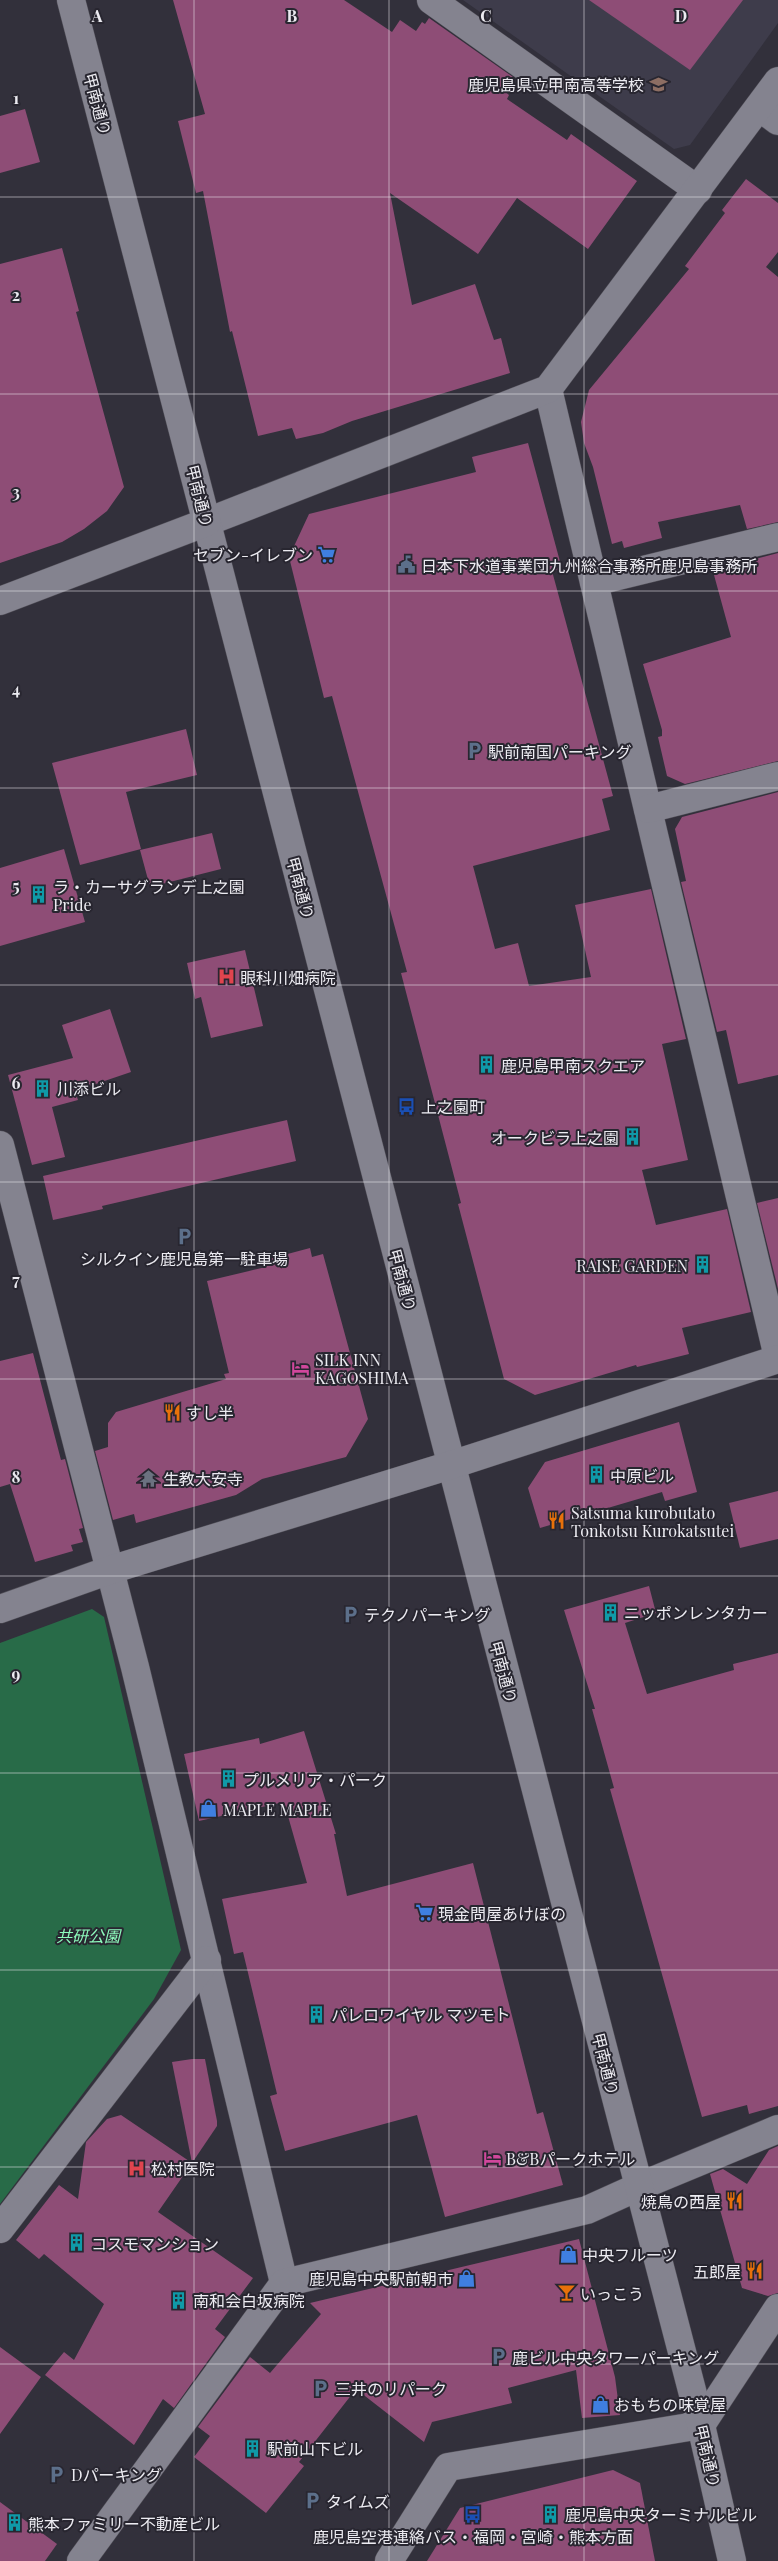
<svg xmlns="http://www.w3.org/2000/svg" width="778" height="2561" font-family="'Playfair Display','Noto Sans JP',serif">
  <rect width="100%" height="100%" fill="#32303b"/>
  <polygon fill="#3e3c4b" points="463,0 778,0 778,23 690,145 674,149"/>
  <polygon fill="#286b48" points="92,1609 104,1617 181,1950 154,1999 0,2204 0,1643"/>
  <g fill="#8e4d76">
    <polygon points="173,0 344,0 392,32 400,20 416,31 422,22 425,24 429,18 513,77 503,90 509,95 507,99 567,140 571,134 637,181 588,249 517,198 478,254 390,193 412,305 475,284 494,340 501,338 510,373 352,421 323,433 296,439 292,428 258,436 232,331 230,332 203,191 196,193 178,121 205,114"/>
    <polygon points="589,0 743,0 690,70"/>
    <polygon points="25,109 40,162 0,173 0,116"/>
    <polygon points="746,179 778,203 778,252 766,267 778,277 778,522 747,529 740,505 658,522 662,538 624,548 622,541 612,544 593,467 584,443 581,422 589,390 689,269 685,266 725,213 722,210"/>
    <polygon points="62,248 79,311 76,312 124,487 107,511 84,529 62,542 0,563 0,264"/>
    <polygon points="528,443 562,569 552,571 613,796 602,799 610,830 473,866 495,949 518,943 529,986 591,977 575,905 651,889 686,1039 662,1044 688,1160 642,1170 656,1225 727,1209 751,1312 682,1328 689,1354 637,1367 636,1365 535,1395 504,1379 458,1204 461,1203 401,973 407,972 332,696 324,698 289,557 309,514 476,472 472,457"/>
    <polygon points="778,553 778,761 685,784 667,776 658,737 662,736 662,730 643,664 731,637 714,575 756,564 755,559"/>
    <polygon points="186,729 197,775 126,792 141,849 80,865 52,763"/>
    <polygon points="778,792 778,1075 738,1084 726,1030 717,1032 681,882 686,881 675,829 682,817"/>
    <polygon points="212,833 221,869 150,887 140,850"/>
    <polygon points="64,849 85,922 0,946 0,868"/>
    <polygon points="245,950 263,1026 211,1038 201,997 195,999 187,963"/>
    <polygon points="110,1009 131,1072 75,1091 78,1100 52,1107 65,1157 32,1165 8,1075 73,1058 62,1025"/>
    <polygon points="287,1120 296,1161 102,1206 103,1209 53,1220 43,1176"/>
    <polygon points="778,1198 778,1289 757,1203"/>
    <polygon points="310,1248 312,1257 323,1254 368,1419 346,1457 262,1479 236,1495 136,1523 134,1514 113,1520 95,1451 108,1447 108,1423 116,1412 226,1379 224,1374 229,1373 207,1281 266,1267 265,1260"/>
    <polygon points="33,1353 61,1460 65,1459 83,1528 79,1529 83,1542 71,1545 73,1551 35,1562 10,1484 0,1487 0,1361"/>
    <polygon points="679,1422 697,1492 665,1501 662,1492 540,1528 528,1488 545,1462"/>
    <polygon points="778,1491 778,1539 740,1548 729,1503"/>
    <polygon points="649,1586 656,1613 625,1623 647,1694 734,1670 733,1664 778,1653 778,2106 749,2114 747,2105 702,2117 610,1789 614,1788 592,1709 595,1709 564,1610"/>
    <polygon points="304,1731 336,1834 334,1834 347,1896 473,1863 537,2114 543,2112 563,2185 445,2217 417,2115 285,2151 270,2096 277,2094 243,1952 234,1954 222,1899 307,1883 284,1802 199,1821 184,1754 259,1738 260,1744"/>
    <polygon points="192,2059 205,2059 217,2121 217,2126 192,2163 172,2062"/>
    <polygon points="121,2115 192,2163 158,2212 253,2278 215,2329 225,2337 174,2408 163,2399 134,2445 45,2375 64,2352 74,2360 104,2304 44,2254 39,2259 16,2240 59,2185 78,2199 86,2142 107,2119"/>
    <polygon points="778,2146 778,2293 768,2296 742,2288 710,2174 723,2169 747,2184 769,2150"/>
    <polygon points="579,2239 615,2377 620,2415 582,2418 576,2370 508,2388 512,2403 432,2422 424,2442 356,2389 299,2462 304,2466 266,2513 194,2457 210,2436 198,2427 250,2357 270,2373 321,2314 310,2303"/>
    <polygon points="0,2347 41,2377 0,2434"/>
    <polygon points="613,2470 640,2483 655,2561 427,2561 460,2508"/>
    <polygon points="0,2502 57,2544 45,2561 0,2561"/>
  </g>
  <g fill="none" stroke-linecap="round" stroke-linejoin="round">
    <defs>
      <polyline id="pedestrian" points="638,2187 778,2129"/>
      <g id="minor">
        <polyline points="431,0 698,190"/>
        <polyline points="759,107 778,121"/>
        <polyline points="548,389 778,1357"/>
        <polyline points="207,522 548,389 778,81"/>
        <polyline points="594,582 778,537"/>
        <polyline points="648,809 778,776"/>
        <polyline points="0,1145 135,1667 284,2283"/>
        <polyline points="0,2229 207,1960"/>
        <polyline points="81,2561 284,2283 587,2210 638,2187"/>
        <polyline points="389,2561 448,2467 701,2425 778,2308"/>
      </g>
      <g id="tertiary">
        <polyline points="71,0 701,2425 732,2561"/>
        <polyline points="0,601 207,522"/>
        <polyline points="0,1609 110,1570 451,1465 778,1359"/>
      </g>
    </defs>
    <use href="#pedestrian" stroke="#514f58" stroke-width="29"/>
    <use href="#minor" stroke="#514f58" stroke-width="29"/>
    <use href="#tertiary" stroke="#514f58" stroke-width="29"/>
    <use href="#pedestrian" stroke="#84838f" stroke-width="28"/>
    <use href="#minor" stroke="#84838f" stroke-width="28"/>
    <use href="#tertiary" stroke="#84838f" stroke-width="28"/>
  </g>
  <path fill="none" stroke="#ecebf1" stroke-width="1" stroke-opacity="0.55" d="M194,0V2561M389,0V2561M584,0V2561M0,197H778M0,394H778M0,591H778M0,788H778M0,985H778M0,1182H778M0,1379H778M0,1576H778M0,1773H778M0,1970H778M0,2167H778M0,2364H778"/>
  <defs>
    <symbol id="school-bare" viewBox="-9 -9 18 18"><path d="M0-5L7-2L0 1L-7-2ZM-4 1L0 2.5L4 1V4Q0 6-4 4Z" fill="#8d6e63" stroke="#282630" stroke-width="2.5" paint-order="stroke"/></symbol>
    <symbol id="supermarket-bare" viewBox="-9 -9 18 18"><path d="M-6-5.5h2.5l.6 2H6L4.5 2H-2.5L-4.4-4H-6ZM-1.5 3.2a1.3 1.3 0 1 0 .1 0ZM3 3.2a1.3 1.3 0 1 0 .1 0Z" fill="#3f7fe0" stroke="#282630" stroke-width="2.5" paint-order="stroke"/></symbol>
    <symbol id="civic-bare" viewBox="-9 -9 18 18"><path d="M-.6-6.5H3V-4.5H.6V-3L4-1V1h2V6H-6V1h2V-1L-.6-3ZM-1.2 2.5V6h2.4V2.5Z" fill="#5c6f8a" stroke="#282630" stroke-width="2.5" paint-order="stroke"/></symbol>
    <symbol id="parking-bare" viewBox="-9 -9 18 18"><path d="M-3.5-5.5H1a3.5 3.5 0 0 1 0 7H-1V5.5H-3.5ZM-1-3.4V-.6H.8a1.4 1.4 0 0 0 0-2.8Z" fill="#5c6f8a" stroke="#282630" stroke-width="2.5" paint-order="stroke"/></symbol>
    <symbol id="building-bare" viewBox="-9 -9 18 18"><path d="M-4-6H4V6H1V3H-1V6H-4ZM-2.5-4.3h1.7v1.8h-1.7ZM.8-4.3h1.7v1.8H.8ZM-2.5-1h1.7V.8h-1.7ZM.8-1h1.7V.8H.8Z" fill="#0f9aa8" stroke="#282630" stroke-width="2.5" paint-order="stroke"/></symbol>
    <symbol id="hospital-bare" viewBox="-9 -9 18 18"><path d="M-5-5h3v3.5h4V-5h3V5h-3V1.5h-4V5h-3Z" fill="#e0444e" stroke="#282630" stroke-width="2.5" paint-order="stroke"/></symbol>
    <symbol id="bus-bare" viewBox="-9 -9 18 18"><path d="M-5-6H5V4H4V6H2V4H-2V6H-4V4H-5ZM-3.5-4V0h7V-4ZM-3.5 1.2v1.5H-2V1.2ZM2 1.2v1.5H3.5V1.2Z" fill="#1a4fb4" stroke="#282630" stroke-width="2.5" paint-order="stroke"/></symbol>
    <symbol id="hotel-bare" viewBox="-9 -9 18 18"><path d="M-6-4.5h1.5V1H6V5H4.5V3h-9V5H-6ZM-4 0a1.8 1.8 0 1 1 3.6 0ZM.5 0V-2.5h3Q6-2.5 6 0Z" fill="#d1479c" stroke="#282630" stroke-width="2.5" paint-order="stroke"/></symbol>
    <symbol id="restaurant-bare" viewBox="-9 -9 18 18"><path d="M-5-6h1v4h1v-4h1v4h1v-4h1v5L-1.5 .5V6h-2V.5L-5-1ZM5-6V6H3V1.5H1.5Q1.5-4 5-6Z" fill="#e8710a" stroke="#282630" stroke-width="2.5" paint-order="stroke"/></symbol>
    <symbol id="temple-bare" viewBox="-9 -9 18 18"><path d="M0-6L5-2H3V0L6.5 2.5H4V6H1.5V3h-3V6H-4V2.5H-6.5L-3 0V-2H-5Z" fill="#6b7280" stroke="#282630" stroke-width="2.5" paint-order="stroke"/></symbol>
    <symbol id="shop-bare" viewBox="-9 -9 18 18"><path d="M-5-2.5h2.3a2.7 3.5 0 0 1 5.4 0H5L5.5 6h-11ZM-1.5-2.5h3a1.5 2.3 0 0 0-3 0Z" fill="#3f7fe0" stroke="#282630" stroke-width="2.5" paint-order="stroke"/></symbol>
    <symbol id="bar-bare" viewBox="-9 -9 18 18"><path d="M-6-5H6L.8 .8V4.5H3.5V6h-7V4.5H-.8V.8Z" fill="#e8710a" stroke="#282630" stroke-width="2.5" paint-order="stroke"/></symbol>
  </defs>
  <g fill-rule="evenodd">
    <use href="#school-bare" x="646" y="72" width="25" height="25"/>
    <use href="#supermarket-bare" x="314" y="542" width="25" height="25"/>
    <use href="#civic-bare" x="394" y="552" width="25" height="25"/>
    <use href="#parking-bare" x="462" y="738" width="25" height="25"/>
    <use href="#building-bare" x="26" y="882" width="25" height="25"/>
    <use href="#hospital-bare" x="214" y="964" width="25" height="25"/>
    <use href="#building-bare" x="474" y="1052" width="25" height="25"/>
    <use href="#building-bare" x="30" y="1076" width="25" height="25"/>
    <use href="#bus-bare" x="394" y="1094" width="25" height="25"/>
    <use href="#building-bare" x="620" y="1124" width="25" height="25"/>
    <use href="#parking-bare" x="172" y="1224" width="25" height="25"/>
    <use href="#building-bare" x="690" y="1252" width="25" height="25"/>
    <use href="#hotel-bare" x="288" y="1356" width="25" height="25"/>
    <use href="#restaurant-bare" x="160" y="1400" width="25" height="25"/>
    <use href="#building-bare" x="584" y="1462" width="25" height="25"/>
    <use href="#temple-bare" x="136" y="1466" width="25" height="25"/>
    <use href="#restaurant-bare" x="544" y="1508" width="25" height="25"/>
    <use href="#building-bare" x="598" y="1600" width="25" height="25"/>
    <use href="#parking-bare" x="338" y="1602" width="25" height="25"/>
    <use href="#building-bare" x="216" y="1766" width="25" height="25"/>
    <use href="#shop-bare" x="196" y="1796" width="25" height="25"/>
    <use href="#supermarket-bare" x="412" y="1900" width="25" height="25"/>
    <use href="#building-bare" x="304" y="2002" width="25" height="25"/>
    <use href="#hotel-bare" x="480" y="2146" width="25" height="25"/>
    <use href="#hospital-bare" x="124" y="2156" width="25" height="25"/>
    <use href="#restaurant-bare" x="722" y="2188" width="25" height="25"/>
    <use href="#building-bare" x="64" y="2230" width="25" height="25"/>
    <use href="#shop-bare" x="556" y="2242" width="25" height="25"/>
    <use href="#restaurant-bare" x="742" y="2258" width="25" height="25"/>
    <use href="#shop-bare" x="454" y="2266" width="25" height="25"/>
    <use href="#bar-bare" x="554" y="2280" width="25" height="25"/>
    <use href="#building-bare" x="166" y="2288" width="25" height="25"/>
    <use href="#parking-bare" x="486" y="2344" width="25" height="25"/>
    <use href="#parking-bare" x="308" y="2376" width="25" height="25"/>
    <use href="#shop-bare" x="588" y="2392" width="25" height="25"/>
    <use href="#building-bare" x="240" y="2436" width="25" height="25"/>
    <use href="#parking-bare" x="44" y="2462" width="25" height="25"/>
    <use href="#parking-bare" x="300" y="2488" width="25" height="25"/>
    <use href="#building-bare" x="538" y="2502" width="25" height="25"/>
    <use href="#bus-bare" x="460" y="2502" width="25" height="25"/>
    <use href="#building-bare" x="2" y="2510" width="25" height="25"/>
  </g>
  <g text-anchor="middle" dominant-baseline="central" stroke-width="4" stroke-linejoin="round" paint-order="stroke">
    <g font-size="16" fill="#ecebf1" stroke="#282630" text-anchor="start">
      <text x="644" y="84" text-anchor="end">鹿児島県立甲南高等学校</text>
      <text x="313" y="554" text-anchor="end">セブン-イレブン</text>
      <text x="421" y="565">日本下水道事業団九州総合事務所鹿児島事務所</text>
      <text x="488" y="751">駅前南国パーキング</text>
      <text x="53" y="886">ラ・カーサグランデ上之園<tspan x="53" dy="18">Pride</tspan></text>
      <text x="240" y="977">眼科川畑病院</text>
      <text x="501" y="1065">鹿児島甲南スクエア</text>
      <text x="57" y="1088">川添ビル</text>
      <text x="421" y="1106">上之園町</text>
      <text x="619" y="1137" text-anchor="end">オークビラ上之園</text>
      <text x="184" y="1258" text-anchor="middle">シルクイン鹿児島第一駐車場</text>
      <text x="688" y="1265" text-anchor="end">RAISE GARDEN</text>
      <text x="315" y="1359">SILK INN<tspan x="315" dy="18">KAGOSHIMA</tspan></text>
      <text x="186" y="1412">すし半</text>
      <text x="610" y="1475">中原ビル</text>
      <text x="163" y="1478">生教大安寺</text>
      <text x="571" y="1512">Satsuma kurobutato<tspan x="571" dy="18">Tonkotsu Kurokatsutei</tspan></text>
      <text x="624" y="1612">ニッポンレンタカー</text>
      <text x="364" y="1614">テクノパーキング</text>
      <text x="243" y="1779">プルメリア・パーク</text>
      <text x="223" y="1809">MAPLE MAPLE</text>
      <text x="438" y="1913">現金問屋あけぼの</text>
      <text x="331" y="2014">パレロワイヤル マツモト</text>
      <text x="506" y="2158">B&amp;Bパークホテル</text>
      <text x="151" y="2168">松村医院</text>
      <text x="721" y="2201" text-anchor="end">焼鳥の西屋</text>
      <text x="91" y="2243">コスモマンション</text>
      <text x="582" y="2254">中央フルーツ</text>
      <text x="741" y="2271" text-anchor="end">五郎屋</text>
      <text x="453" y="2278" text-anchor="end">鹿児島中央駅前朝市</text>
      <text x="580" y="2293">いっこう</text>
      <text x="193" y="2300">南和会白坂病院</text>
      <text x="512" y="2357">鹿ビル中央タワーパーキング</text>
      <text x="335" y="2388">三井のリパーク</text>
      <text x="614" y="2404">おもちの味覚屋</text>
      <text x="267" y="2448">駅前山下ビル</text>
      <text x="71" y="2474">Dパーキング</text>
      <text x="326" y="2501">タイムズ</text>
      <text x="565" y="2514">鹿児島中央ターミナルビル</text>
      <text x="28" y="2523">熊本ファミリー不動産ビル</text>
      <text x="473" y="2536" text-anchor="middle">鹿児島空港連絡バス・福岡・宮崎・熊本方面</text>
    </g>
    <g font-size="16" fill="#ecebf1" stroke="#282630">
      <text transform="translate(98 104) rotate(75)">甲南通り</text>
      <text transform="translate(200 496) rotate(76)">甲南通り</text>
      <text transform="translate(301 888) rotate(75)">甲南通り</text>
      <text transform="translate(403 1280) rotate(75)">甲南通り</text>
      <text transform="translate(504 1672) rotate(75)">甲南通り</text>
      <text transform="translate(606 2064) rotate(76)">甲南通り</text>
      <text transform="translate(708 2456) rotate(77)">甲南通り</text>
    </g>
    <g font-size="16" font-style="italic" fill="#8dfabc" stroke="#282630">
      <text x="88" y="1935">共研公園</text>
    </g>
  </g>
  <g font-size="16" text-anchor="middle" font-weight="bold" fill="#ecebf1" stroke="#282630" stroke-width="4" stroke-linejoin="round" paint-order="stroke">
    <text x="97" y="22">A</text>
    <text x="292" y="22">B</text>
    <text x="486" y="22">C</text>
    <text x="681" y="22">D</text>
    <text x="16" y="104">1</text>
    <text x="16" y="301">2</text>
    <text x="16" y="498">3</text>
    <text x="16" y="695">4</text>
    <text x="16" y="892">5</text>
    <text x="16" y="1089">6</text>
    <text x="16" y="1286">7</text>
    <text x="16" y="1483">8</text>
    <text x="16" y="1680">9</text>
  </g>
</svg>
